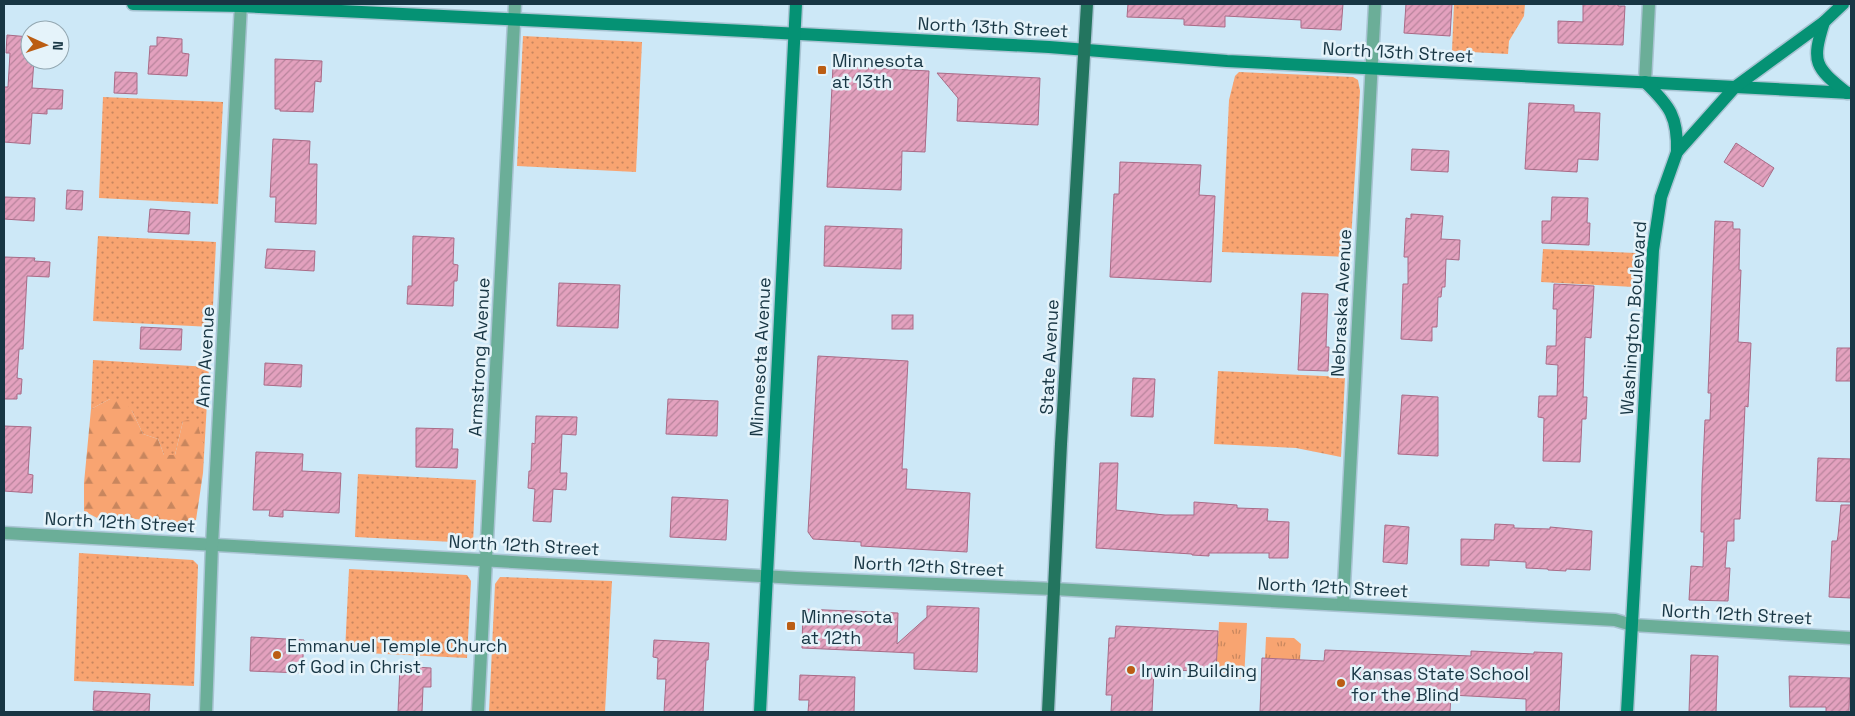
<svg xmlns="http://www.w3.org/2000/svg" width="1855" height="716" font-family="'Space Grotesk',sans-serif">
  <defs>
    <pattern id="grass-dots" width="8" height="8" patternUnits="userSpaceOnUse" patternTransform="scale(1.25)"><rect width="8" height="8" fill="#f8a471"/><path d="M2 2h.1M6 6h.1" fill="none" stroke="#c8865e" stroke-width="1.8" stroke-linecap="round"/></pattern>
    <pattern id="forest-firs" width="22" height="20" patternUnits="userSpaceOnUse" patternTransform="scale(1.25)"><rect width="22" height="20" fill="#f8a471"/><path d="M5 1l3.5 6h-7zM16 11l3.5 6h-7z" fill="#c8865e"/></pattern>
    <pattern id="park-tufts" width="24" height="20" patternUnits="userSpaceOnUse" patternTransform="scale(1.25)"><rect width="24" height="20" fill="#f8a471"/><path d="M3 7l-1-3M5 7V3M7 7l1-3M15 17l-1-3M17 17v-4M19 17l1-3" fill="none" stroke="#c8865e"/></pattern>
    <pattern id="building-hatch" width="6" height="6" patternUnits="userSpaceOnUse" patternTransform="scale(1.25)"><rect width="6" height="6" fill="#e3a1be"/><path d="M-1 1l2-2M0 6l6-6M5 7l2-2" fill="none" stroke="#b7849c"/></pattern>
  </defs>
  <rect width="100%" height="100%" fill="#cde8f7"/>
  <g fill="url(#grass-dots)">
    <polygon points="1454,4 1525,4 1524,16 1509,41 1508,54 1452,51"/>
    <polygon points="523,36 642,42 636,172 517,166"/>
    <polygon points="1239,72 1353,77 1358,80 1360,91 1350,257 1222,252 1229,100 1235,76"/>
    <polygon points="103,97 223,102 218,204 99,198"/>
    <polygon points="98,236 216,242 212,327 93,321"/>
    <polygon points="1543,249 1636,253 1634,287 1541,282"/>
    <polygon points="93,360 209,367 203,473 203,443 183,421 175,455 164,455 158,439 143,434 132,411 110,399 91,409"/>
    <polygon points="1218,371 1345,377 1341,457 1296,448 1214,444"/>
    <polygon points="358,474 476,480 473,543 355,537"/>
    <polygon points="79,553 193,560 198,565 194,686 74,681"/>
    <polygon points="349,569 467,575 471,581 467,658 345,652"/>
    <polygon points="500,577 612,581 605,712 489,712 495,584"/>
  </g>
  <polygon fill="url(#forest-firs)" points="110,399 123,400 132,411 143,434 158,439 164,455 175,455 183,421 196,419 203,443 203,473 196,520 177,523 125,518 99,519 84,511 84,483 91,409"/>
  <g fill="url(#park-tufts)">
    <polygon points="1219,622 1247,623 1244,679 1216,678"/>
    <polygon points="1266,637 1294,638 1301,644 1300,660 1265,658"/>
  </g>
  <g fill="url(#building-hatch)" stroke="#a96b87">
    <polygon points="1128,4 1343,4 1341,30 1301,28 1301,20 1225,16 1225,27 1184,25 1184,19 1127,17"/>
    <polygon points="1406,4 1452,4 1450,36 1404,33"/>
    <polygon points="1583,4 1618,4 1618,6 1625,6 1623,45 1558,43 1558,21 1583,22"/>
    <polygon points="7,35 30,37 30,60 34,60 32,88 63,90 62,109 47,109 47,114 32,113 30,144 4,142 4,87 8,87 10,53 6,53"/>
    <polygon points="157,37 182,39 182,53 189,54 187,76 148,74 150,46 157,46"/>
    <polygon points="275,59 322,61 321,82 315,81 313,112 280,111 280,109 275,109"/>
    <polygon points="833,66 929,71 925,152 902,151 901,190 827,187"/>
    <polygon points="115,72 137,73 137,94 114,93"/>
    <polygon points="937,73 1040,78 1038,125 957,121 958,98"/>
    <polygon points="1529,103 1574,105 1574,112 1600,113 1598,160 1578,159 1577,172 1525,169"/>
    <polygon points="273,139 310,141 309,164 317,164 316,224 275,222 276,197 270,197"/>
    <polygon points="1736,143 1774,168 1763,187 1724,162"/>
    <polygon points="1412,149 1449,151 1448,172 1411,170"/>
    <polygon points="1120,162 1201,165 1199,195 1215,196 1211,282 1110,277 1114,194 1119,194"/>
    <polygon points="67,190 83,191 82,210 66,209"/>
    <polygon points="4,197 35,198 34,221 4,219"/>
    <polygon points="1552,197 1588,198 1587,223 1590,223 1589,245 1542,243 1542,221 1551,221"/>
    <polygon points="150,209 190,212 189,234 148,232"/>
    <polygon points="1411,214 1443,216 1441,239 1460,240 1459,260 1446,259 1445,287 1442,287 1441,297 1438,297 1437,327 1432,327 1432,341 1401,339 1403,284 1408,284 1408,257 1404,257 1406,218 1411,219"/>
    <polygon points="1715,221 1733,222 1733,229 1740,229 1739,270 1741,270 1738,342 1751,343 1748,407 1745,406 1740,519 1734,519 1734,541 1727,541 1725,568 1730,568 1728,601 1689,600 1691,566 1703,567 1704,532 1701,532 1702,485 1705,420 1710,420 1711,393 1708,393"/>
    <polygon points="825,226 902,229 901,269 824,266"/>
    <polygon points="413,236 454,238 453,264 458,265 457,281 454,281 453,306 407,304 408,286 412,286"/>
    <polygon points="267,249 315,251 314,271 265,268"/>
    <polygon points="4,257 35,258 34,261 50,262 49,277 27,276 23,349 19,349 17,378 22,379 21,394 17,394 17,399 4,399"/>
    <polygon points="559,283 620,285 618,328 557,326"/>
    <polygon points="1554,284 1594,286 1591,338 1585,337 1583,397 1587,397 1586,419 1582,419 1580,462 1543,461 1544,418 1538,417 1539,396 1557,396 1558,365 1546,364 1547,346 1556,346 1557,309 1553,309"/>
    <polygon points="1302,293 1328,294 1326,347 1329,347 1328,371 1298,370"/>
    <rect x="892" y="315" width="21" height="14"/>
    <polygon points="141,327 182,329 181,350 140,349"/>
    <polygon points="1837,348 1851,348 1851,381 1836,381"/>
    <polygon points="818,356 908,361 902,469 907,469 906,489 970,493 967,552 861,546 861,542 813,539 808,532"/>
    <polygon points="265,363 302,365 301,387 264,385"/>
    <polygon points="1133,378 1155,379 1153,417 1131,416"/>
    <polygon points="1402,395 1438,397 1438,456 1398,454"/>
    <polygon points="668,399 718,401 717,436 666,434"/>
    <polygon points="536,416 577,417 576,435 562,434 560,473 567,473 566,490 553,489 551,522 533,521 535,489 528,488 529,471 531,471 532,443 535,444"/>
    <polygon points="4,426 31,427 28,474 33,475 32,493 4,491"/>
    <polygon points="416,428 453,429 452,449 458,449 457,468 416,467"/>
    <polygon points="256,452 303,454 302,471 341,473 339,513 283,510 283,517 269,516 270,510 253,510"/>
    <polygon points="1818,458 1851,459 1851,502 1816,501"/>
    <polygon points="1100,463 1118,463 1116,510 1165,515 1194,515 1194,502 1237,505 1237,508 1268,509 1267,521 1289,522 1288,558 1269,558 1269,553 1209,553 1209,556 1192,555 1192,554 1096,548"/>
    <polygon points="672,497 728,500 726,540 670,537"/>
    <polygon points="1841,505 1851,505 1851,598 1829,597 1832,541 1837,541 1838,536"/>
    <polygon points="1495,524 1514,525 1514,528 1550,529 1550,527 1592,531 1590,570 1566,569 1566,571 1548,570 1548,569 1526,568 1526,562 1489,560 1489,566 1461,565 1461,539 1494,540"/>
    <polygon points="1385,525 1409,527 1407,564 1383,562"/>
    <polygon points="927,606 979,608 977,672 914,669 914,653 802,648 803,609 898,613 897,644 927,617"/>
    <polygon points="1116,626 1218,631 1216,672 1154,669 1152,712 1111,712 1112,695 1106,695 1109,638 1115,638"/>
    <polygon points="251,637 304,640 302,673 250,671"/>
    <polygon points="654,640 709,643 708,660 706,660 703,712 664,712 666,679 657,679 658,658 653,657"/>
    <polygon points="1325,650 1471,656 1471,651 1534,654 1534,652 1562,653 1559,712 1526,712 1526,699 1451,695 1450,712 1260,712 1262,658 1324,661"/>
    <polygon points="1691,655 1718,656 1716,712 1689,712"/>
    <polygon points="400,666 431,668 431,687 423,687 422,712 398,712"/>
    <polygon points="800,675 855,677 854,712 808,712 809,700 799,700"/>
    <polygon points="1789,676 1850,678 1849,712 1826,712 1826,707 1790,707"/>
    <polygon points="94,691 150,694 149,712 102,712 103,711 93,710"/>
  </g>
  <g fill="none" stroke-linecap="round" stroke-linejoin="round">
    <defs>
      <g id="street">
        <polyline points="1645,82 1649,4"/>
        <polyline points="4,533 796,578 1054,589 1615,620 1632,625 1851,638"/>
        <polyline points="1343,604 1375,4"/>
        <polyline points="206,712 212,545 241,4"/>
        <polyline points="478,712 515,4"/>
      </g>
      <g id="secondary">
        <polyline points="133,4 241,6 648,26 1049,47 1227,61 1851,93"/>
        <path d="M1824,22C1811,63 1815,67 1847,93"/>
        <path d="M1645,82C1670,106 1678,117 1677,152"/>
        <polyline points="760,712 796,4"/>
        <polyline points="1627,712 1653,250 1661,197 1677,152 1735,87 1824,22 1843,4"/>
      </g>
      <polyline id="primary" points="1048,712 1061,444 1087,4"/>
    </defs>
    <use href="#street" stroke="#a9c4d3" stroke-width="15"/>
    <use href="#secondary" stroke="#a9c4d3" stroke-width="15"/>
    <use href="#primary" stroke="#a9c4d3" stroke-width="15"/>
    <use href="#street" stroke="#6bae98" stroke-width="12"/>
    <use href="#secondary" stroke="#059274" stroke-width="12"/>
    <use href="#primary" stroke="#23755f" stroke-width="12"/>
  </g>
  <g fill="#bb5d13" stroke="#e5f3fa" stroke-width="2">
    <rect x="817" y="65" width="10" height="10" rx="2.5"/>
    <rect x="786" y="621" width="10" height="10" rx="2.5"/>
    <circle cx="277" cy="655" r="5"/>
    <circle cx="1131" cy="670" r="5"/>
    <circle cx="1341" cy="683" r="5"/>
  </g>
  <g text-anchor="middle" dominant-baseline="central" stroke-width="5" stroke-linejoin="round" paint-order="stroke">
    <g font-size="18" fill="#183644" stroke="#e5f3fa">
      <text transform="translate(993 27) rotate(3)">North 13th Street</text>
      <text transform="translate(1398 52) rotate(3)">North 13th Street</text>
      <text transform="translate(1341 303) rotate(-87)">Nebraska Avenue</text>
      <text transform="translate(1633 318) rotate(-86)">Washington Boulevard</text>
      <text transform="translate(205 357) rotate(-87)">Ann Avenue</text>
      <text transform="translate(479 357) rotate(-87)">Armstrong Avenue</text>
      <text transform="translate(760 357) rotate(-87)">Minnesota Avenue</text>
      <text transform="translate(1049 357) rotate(-87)">State Avenue</text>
      <text transform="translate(120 522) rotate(3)">North 12th Street</text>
      <text transform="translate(524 545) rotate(3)">North 12th Street</text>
      <text transform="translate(929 566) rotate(3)">North 12th Street</text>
      <text transform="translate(1333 587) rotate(3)">North 12th Street</text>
      <text transform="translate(1737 614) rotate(3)">North 12th Street</text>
    </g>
    <g font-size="18" fill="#183644" stroke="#e5f3fa" text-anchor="start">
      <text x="832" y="60">Minnesota<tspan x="832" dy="21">at 13th</tspan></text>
      <text x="801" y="616">Minnesota<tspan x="801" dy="21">at 12th</tspan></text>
      <text x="287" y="645">Emmanuel Temple Church<tspan x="287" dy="21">of God in Christ</tspan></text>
      <text x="1141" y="670">Irwin Building</text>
      <text x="1351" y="673">Kansas State School<tspan x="1351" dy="21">for the Blind</tspan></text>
    </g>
  </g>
  <rect width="1855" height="716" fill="none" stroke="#183644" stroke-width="10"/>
  <g transform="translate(45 45) rotate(93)"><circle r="24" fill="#e5f3fa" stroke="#93a7b1"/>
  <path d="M0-4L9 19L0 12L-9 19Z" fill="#bb5d13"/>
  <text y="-8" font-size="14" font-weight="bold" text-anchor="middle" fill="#183644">N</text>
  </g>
</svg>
